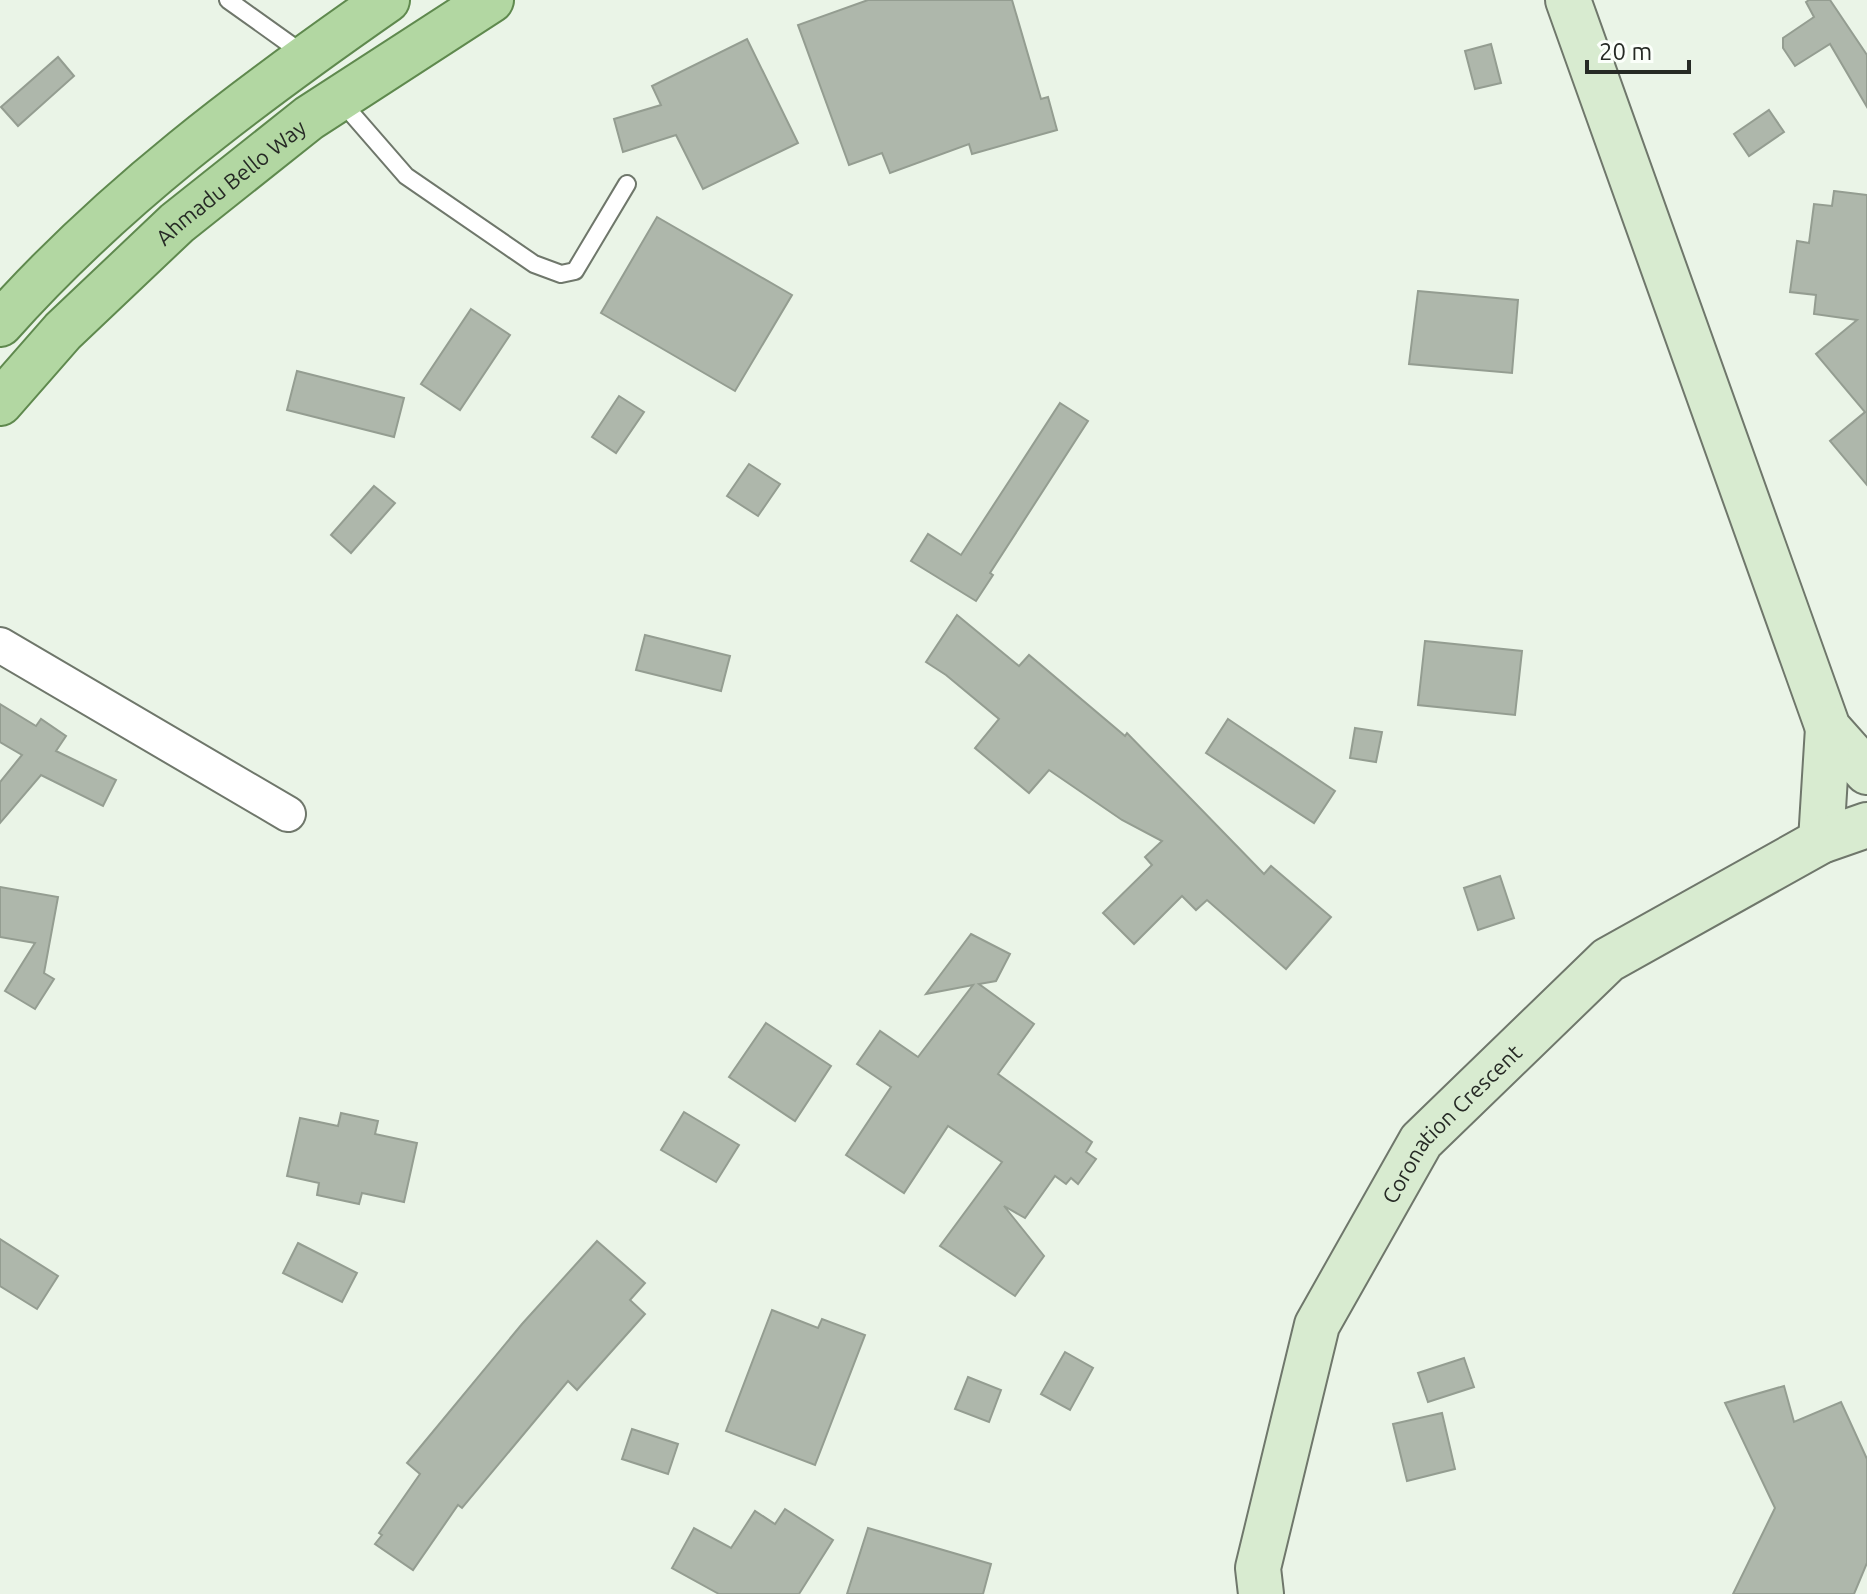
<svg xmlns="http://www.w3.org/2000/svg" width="1867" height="1594" font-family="Ubuntu,sans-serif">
  <rect width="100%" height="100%" fill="#eaf4e7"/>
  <g fill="#aeb7ab" stroke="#949d91" stroke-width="2">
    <polygon points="868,0 1012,0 1041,99 1048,97 1057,130 972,154 969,144 890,173 882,153 849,165 798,25"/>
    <polygon points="1809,0 1830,0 1867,55 1867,107 1830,44 1795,66 1783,48 1783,38 1814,17 1806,2"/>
    <polygon points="747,39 798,143 703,189 676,135 623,152 614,119 661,105 652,86"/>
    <polygon points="1491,44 1501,83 1475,89 1465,51"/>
    <polygon points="58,57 74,76 18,126 1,107"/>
    <polygon points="1769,110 1784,132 1749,156 1734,134"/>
    <polygon points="1834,191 1867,195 1867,485 1830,441 1865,412 1816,354 1857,320 1814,314 1816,295 1790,292 1797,241 1809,243 1814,204 1832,206"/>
    <polygon points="657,217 792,295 735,391 601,313"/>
    <polygon points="1418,291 1518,300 1512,373 1409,364"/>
    <polygon points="471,309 510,335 460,410 421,384"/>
    <polygon points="297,371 404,398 394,437 287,410"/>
    <polygon points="619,396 644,412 616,453 592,437"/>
    <polygon points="1060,403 1088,421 990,573 993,575 976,601 911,561 928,534 961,555"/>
    <polygon points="749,464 780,484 758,516 727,496"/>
    <polygon points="374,486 395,503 351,553 331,535"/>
    <polygon points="957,615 1019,666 1029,655 1125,736 1127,733 1264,874 1271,866 1331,917 1286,969 1207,900 1196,910 1182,896 1134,944 1103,913 1152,865 1145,857 1162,841 1122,820 1049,770 1029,793 975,748 999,719 946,675 926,662"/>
    <polygon points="645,635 730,656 721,691 636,670"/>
    <polygon points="1425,641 1522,651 1515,715 1418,705"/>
    <polygon points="0,704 36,726 41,719 66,736 56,751 116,780 103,806 41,775 0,823 0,782 22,755 0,742"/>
    <polygon points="1228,719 1335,791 1314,823 1206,753"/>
    <polygon points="1355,728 1382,732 1376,762 1350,758"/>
    <polygon points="1500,876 1514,918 1478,930 1464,888"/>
    <polygon points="0,887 58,897 44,973 54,979 35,1009 5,991 35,943 0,937"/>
    <polygon points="971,934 1010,954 996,981 979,984 1034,1024 998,1074 1092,1142 1086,1152 1096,1159 1078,1184 1071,1178 1066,1184 1055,1176 1025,1218 1004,1206 1044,1256 1015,1296 940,1246 1002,1162 948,1126 904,1193 846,1155 891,1087 857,1064 880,1031 918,1057 973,985 926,994"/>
    <polygon points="766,1023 831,1066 795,1121 729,1077"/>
    <polygon points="684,1112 739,1145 716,1182 661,1150"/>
    <polygon points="341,1113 378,1121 375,1134 417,1143 404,1202 362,1193 359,1204 317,1195 319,1183 287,1176 300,1118 338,1126"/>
    <polygon points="0,1239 58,1276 37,1309 0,1286"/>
    <polygon points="597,1241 645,1283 630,1300 645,1314 577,1390 568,1381 462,1508 458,1505 413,1570 375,1544 382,1535 379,1533 420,1474 407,1463 522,1324"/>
    <polygon points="298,1243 357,1273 342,1302 283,1273"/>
    <polygon points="772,1310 818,1328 822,1319 865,1335 815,1465 726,1431"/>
    <polygon points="1065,1352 1093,1368 1070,1410 1041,1394"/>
    <polygon points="1464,1358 1474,1387 1428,1402 1418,1373"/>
    <polygon points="968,1377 1001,1390 989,1422 955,1409"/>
    <polygon points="1784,1386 1794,1422 1841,1402 1867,1459 1867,1563 1854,1594 1733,1594 1775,1508 1725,1403"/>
    <polygon points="1442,1413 1455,1469 1407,1481 1393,1424"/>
    <polygon points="632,1429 678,1444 668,1474 622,1459"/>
    <polygon points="785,1509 833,1540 799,1594 719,1594 672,1568 694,1528 731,1548 755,1511 775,1524"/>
    <polygon points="868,1528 991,1564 983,1594 847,1594"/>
  </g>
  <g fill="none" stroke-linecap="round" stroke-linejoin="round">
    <defs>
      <g id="lane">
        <polyline points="228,0 305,55"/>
        <polyline points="339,99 406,176 534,264 561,274 575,271 627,184"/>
      </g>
      <polyline id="street" points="0,645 288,814"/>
      <g id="secondary">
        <polyline points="1568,0 1828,728 1867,772"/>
        <polyline points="1821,841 1828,728"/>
        <path id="s1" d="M1261,1594L1258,1568L1317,1325L1421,1141L1608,960L1821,841L1867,825"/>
      </g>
      <g id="primary">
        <path d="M0,324C112,198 249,96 387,0"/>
        <path id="s2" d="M0,403L63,331L177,223L309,118L491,0"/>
      </g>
    </defs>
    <use href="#lane" stroke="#6f776b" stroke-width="20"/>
    <use href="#street" stroke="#6f776b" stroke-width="38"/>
    <use href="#secondary" stroke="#6f776b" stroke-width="48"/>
    <use href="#primary" stroke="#5f894e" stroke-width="48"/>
    <use href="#lane" stroke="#fff" stroke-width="16"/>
    <use href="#street" stroke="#fff" stroke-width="34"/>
    <use href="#secondary" stroke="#d8ebd0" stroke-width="44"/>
    <use href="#primary" stroke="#b2d7a2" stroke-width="44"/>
  </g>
  <g text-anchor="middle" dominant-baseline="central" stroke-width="6" stroke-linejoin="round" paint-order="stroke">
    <g font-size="22" fill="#262a25" stroke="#fbfffa">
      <text stroke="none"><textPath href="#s2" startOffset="320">Ahmadu Bello Way</textPath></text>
      <text stroke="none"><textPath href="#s1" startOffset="520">Coronation Crescent</textPath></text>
    </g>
  </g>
  <path d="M1587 60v12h102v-12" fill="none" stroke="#262a25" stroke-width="4"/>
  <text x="1599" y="60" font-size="24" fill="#262a25" stroke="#fbfffa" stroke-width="6" paint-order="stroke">20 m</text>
</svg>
